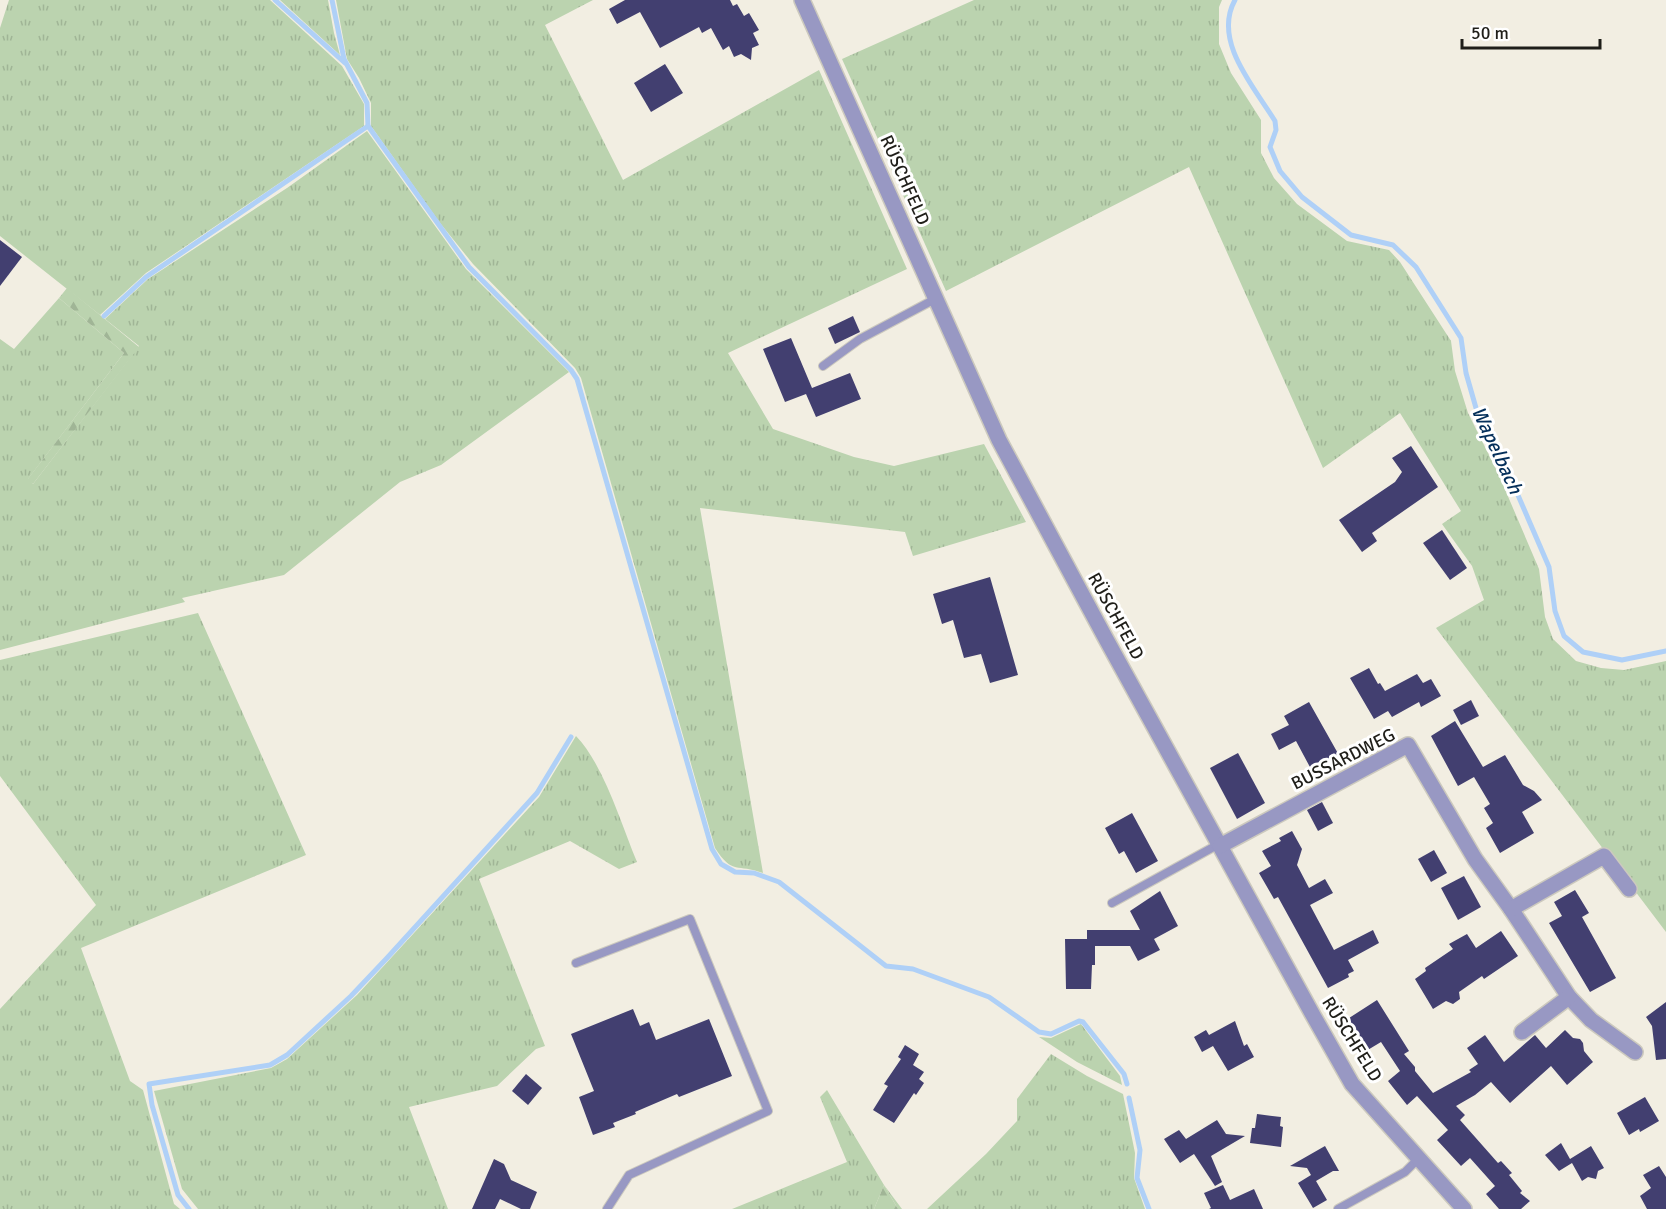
<svg xmlns="http://www.w3.org/2000/svg" width="1666" height="1209" font-family="Signika,sans-serif">
  <defs>
    <pattern id="grass-tufts" width="24" height="20" patternUnits="userSpaceOnUse" patternTransform="scale(1.5)"><rect width="24" height="20" fill="#bbd3af"/><path d="M3 7l-1-3M5 7V3M7 7l1-3M15 17l-1-3M17 17v-4M19 17l1-3" fill="none" stroke="#a0b596"/></pattern>
    <pattern id="forest-firs" width="22" height="20" patternUnits="userSpaceOnUse" patternTransform="scale(1.5)"><rect width="22" height="20" fill="#bbd3af"/><path d="M5 1l3.5 6h-7zM16 11l3.5 6h-7z" fill="#a0b596"/></pattern>
  </defs>
  <rect width="100%" height="100%" fill="#f2eee2"/>
  <g fill="url(#grass-tufts)">
    <polygon points="9,0 270,0 342,66 364,104 364,126 146,273 100,315 0,236 0,28"/>
    <polygon points="280,0 328,0 334,33 340,55"/>
    <path d="M336,0H593L545,25L623,180L819,70L907,269L728,353L773,429L854,457L894,466L984,444L1026,522L913,556L905,532L700,508L763,873C737,863 733,876 715,848L581,378L575,368L473,264L440,223L371,126V103L359,78L347,59Z"/>
    <polygon points="974,0 1222,0 1219,7 1219,44 1231,73 1261,120 1261,153 1274,178 1297,204 1347,241 1389,250 1400,262 1451,341 1455,371 1468,413 1498,473 1539,569 1545,617 1553,639 1576,661 1601,668 1624,670 1666,661 1666,932 1436,628 1484,600 1472,566 1442,524 1461,511 1400,413 1323,468 1189,167 946,291 842,59"/>
    <polygon points="367,131 466,269 569,372 441,465 400,482 284,575 182,598 185,602 0,650 0,339 14,349 59,298 124,353 28,479 33,484 139,346 105,319 148,279 287,188"/>
    <polygon points="198,613 306,855 81,948 130,1081 143,1090 174,1204 180,1209 0,1209 0,1009 96,905 0,776 0,660"/>
    <path d="M576,736C604,765 621,824 637,862L619,869L570,841L479,879L545,1046L536,1049L497,1086L409,1107L448,1209H198L182,1189L154,1091L271,1068L287,1059L357,995L539,797Z"/>
    <polygon points="1081,1024 1120,1076 1122,1085 1077,1062 1039,1037 1051,1038"/>
    <polygon points="1051,1054 1087,1076 1123,1094 1135,1153 1134,1178 1145,1209 927,1209 986,1154 1017,1121 1017,1099"/>
    <polygon points="827,1090 884,1185 902,1209 898,1209 884,1185 874,1209 732,1209 847,1162 820,1097"/>
  </g>
  <g fill="url(#forest-firs)">
    <polygon points="67,288 139,347 33,484 27,480 124,353 59,298"/>
    <polygon points="884,1185 898,1209 874,1209"/>
  </g>
  <g fill="none" stroke-linecap="round" stroke-linejoin="round">
    <g stroke="#afd0f7" stroke-width="5">
      <polyline points="275,0 345,63"/>
      <polyline points="332,0 344,59 367,103 368,126 469,267 571,370 577,379 712,849 721,864 735,872 754,873 779,882 886,966 913,969 989,997 1039,1032 1051,1034 1079,1021 1083,1022 1124,1074 1127,1084"/>
      <path d="M1235,0C1212,41 1255,88 1275,121L1276,130L1270,147L1280,171L1302,197L1351,235L1393,245L1416,267L1461,338L1466,373L1478,415L1508,472L1549,567L1555,611L1564,636L1583,652L1622,660L1666,651"/>
      <polyline points="104,316 146,277 368,126"/>
      <polyline points="1129,1098 1140,1150 1137,1178 1149,1209"/>
      <polyline points="189,1209 178,1195 152,1105 149,1084 270,1065 287,1055 351,996 387,958 537,793 571,737"/>
    </g>
  </g>
  <g fill="#423f70">
    <polygon points="625,0 730,0 733,6 737,4 744,16 749,13 759,30 753,33 759,45 752,48 751,60 741,54 734,57 729,46 723,50 711,28 702,33 699,27 660,48 640,12 617,24 609,9"/>
    <polygon points="665,64 683,93 651,112 634,83"/>
    <polygon points="0,240 22,257 0,286"/>
    <polygon points="853,316 860,332 835,344 828,328"/>
    <polygon points="791,338 812,388 850,373 861,399 816,417 806,394 785,402 763,349"/>
    <polygon points="1411,446 1438,487 1372,533 1377,541 1362,552 1339,520 1395,482 1402,472 1392,458"/>
    <polygon points="1442,530 1467,568 1450,580 1423,543"/>
    <polygon points="990,577 1018,675 990,683 981,654 964,658 953,620 942,624 933,594"/>
    <polygon points="1369,668 1378,684 1380,683 1385,691 1417,674 1423,683 1431,679 1441,696 1421,707 1419,702 1392,717 1388,711 1374,719 1350,678"/>
    <polygon points="1471,700 1479,716 1461,725 1453,710"/>
    <polygon points="1309,702 1340,757 1329,762 1331,765 1316,773 1313,768 1311,769 1296,741 1279,750 1271,734 1289,725 1284,716"/>
    <polygon points="1455,721 1483,767 1505,755 1523,785 1534,791 1542,800 1522,812 1534,833 1500,853 1486,828 1493,823 1484,808 1490,804 1474,777 1458,786 1431,736"/>
    <polygon points="1238,753 1265,803 1237,819 1210,768"/>
    <polygon points="1322,802 1333,823 1318,831 1307,810"/>
    <polygon points="1132,813 1158,861 1136,873 1124,851 1119,854 1105,828"/>
    <polygon points="1292,831 1302,849 1297,865 1309,888 1325,879 1333,893 1310,905 1334,950 1373,930 1379,943 1348,960 1354,971 1348,974 1349,977 1328,988 1278,897 1274,899 1259,873 1271,866 1262,851 1281,841 1279,838"/>
    <polygon points="1434,850 1447,873 1431,882 1418,859"/>
    <polygon points="1464,876 1481,907 1458,920 1441,888"/>
    <polygon points="1575,890 1589,913 1582,917 1616,978 1590,992 1549,923 1562,916 1554,902"/>
    <polygon points="1160,891 1178,926 1154,939 1160,950 1138,961 1130,946 1095,946 1095,965 1092,965 1091,989 1066,989 1065,939 1087,939 1087,930 1140,930 1130,911"/>
    <polygon points="1501,931 1518,956 1484,979 1482,976 1459,992 1460,999 1453,1004 1446,1001 1433,1009 1415,979 1426,971 1425,968 1453,949 1449,944 1467,934 1476,948"/>
    <polygon points="1377,1000 1409,1051 1404,1054 1415,1067 1415,1071 1433,1093 1471,1072 1469,1070 1478,1064 1467,1048 1485,1035 1504,1062 1535,1035 1546,1048 1565,1030 1573,1038 1580,1039 1583,1043 1584,1051 1593,1062 1567,1085 1551,1066 1510,1103 1491,1082 1475,1095 1456,1106 1465,1115 1460,1120 1498,1163 1501,1161 1512,1173 1509,1175 1522,1191 1520,1193 1530,1201 1521,1209 1499,1209 1486,1194 1495,1186 1470,1158 1461,1166 1437,1140 1448,1130 1417,1096 1407,1105 1388,1081 1400,1071 1381,1042 1366,1051 1346,1020"/>
    <polygon points="1666,1002 1666,1059 1656,1060 1652,1026 1646,1017"/>
    <polygon points="633,1009 640,1026 649,1022 656,1040 709,1019 732,1076 679,1097 677,1094 635,1112 636,1114 613,1123 615,1127 593,1135 579,1097 594,1091 571,1034"/>
    <polygon points="1235,1021 1244,1046 1247,1044 1254,1057 1228,1071 1213,1046 1202,1052 1194,1037 1206,1030 1209,1035"/>
    <polygon points="905,1045 919,1054 913,1065 924,1072 919,1079 924,1083 916,1095 914,1093 894,1123 873,1110 888,1086 884,1084 901,1059 898,1057"/>
    <polygon points="526,1074 542,1088 528,1105 512,1091"/>
    <polygon points="1645,1097 1659,1121 1640,1132 1639,1129 1629,1135 1617,1113"/>
    <polygon points="1257,1114 1281,1117 1280,1126 1283,1127 1281,1147 1250,1143 1252,1128 1255,1128"/>
    <polygon points="1217,1120 1226,1134 1245,1136 1211,1156 1222,1182 1215,1186 1194,1154 1180,1163 1164,1139 1179,1130 1186,1139"/>
    <polygon points="1561,1143 1570,1159 1591,1146 1604,1168 1598,1171 1596,1179 1588,1177 1582,1181 1572,1163 1559,1171 1545,1155"/>
    <polygon points="1325,1146 1339,1171 1333,1171 1316,1181 1327,1200 1313,1208 1298,1183 1311,1175 1307,1168 1290,1166"/>
    <polygon points="494,1159 504,1164 511,1180 537,1192 530,1209 521,1209 500,1199 495,1209 472,1209"/>
    <polygon points="1659,1166 1666,1177 1666,1209 1647,1209 1640,1196 1651,1188 1643,1175"/>
    <polygon points="1223,1185 1230,1200 1254,1189 1263,1209 1209,1209 1211,1208 1204,1193"/>
  </g>
  <g fill="none" stroke-linecap="round" stroke-linejoin="round">
    <defs>
      <g id="lane">
        <polyline points="823,366 860,339 937,298"/>
        <polyline points="1112,903 1219,844"/>
        <polyline points="576,963 690,919 768,1111 629,1175 607,1209"/>
        <polyline points="1338,1209 1405,1172 1419,1158"/>
      </g>
      <g id="street">
        <polyline points="802,0 999,440 1106,639 1314,1017 1352,1084 1464,1209"/>
        <polyline points="1220,846 1408,745 1475,859 1511,909 1569,997 1591,1020 1635,1052"/>
        <polyline points="1511,909 1604,856 1629,889"/>
        <polyline points="1522,1032 1569,997"/>
      </g>
    </defs>
    <use href="#lane" stroke="#ccc9be" stroke-width="10"/>
    <use href="#street" stroke="#ccc9be" stroke-width="18"/>
    <use href="#lane" stroke="#9898c3" stroke-width="8"/>
    <use href="#street" stroke="#9898c3" stroke-width="15"/>
  </g>
  <g text-anchor="middle" dominant-baseline="central" stroke-width="6" stroke-linejoin="round" paint-order="stroke">
    <g font-size="18" fill="#1f1e19" stroke="#fff">
      <text transform="translate(905 180) rotate(66)">RÜSCHFELD</text>
      <text transform="translate(1116 616) rotate(61)">RÜSCHFELD</text>
      <text transform="translate(1343 759) rotate(-27)">BUSSARDWEG</text>
      <text transform="translate(1352 1039) rotate(58)">RÜSCHFELD</text>
    </g>
    <g font-size="20" font-style="italic" fill="#042f5a" stroke="#fff">
      <text transform="translate(1497 450) rotate(65)">Wapelbach</text>
    </g>
  </g>
  <path d="M1462 39v9h138v-9" fill="none" stroke="#1f1e19" stroke-width="3"/>
  <text x="1471" y="39" font-size="18" fill="#1f1e19" stroke="#ffffff" stroke-width="4.5" paint-order="stroke">50 m</text>
</svg>
